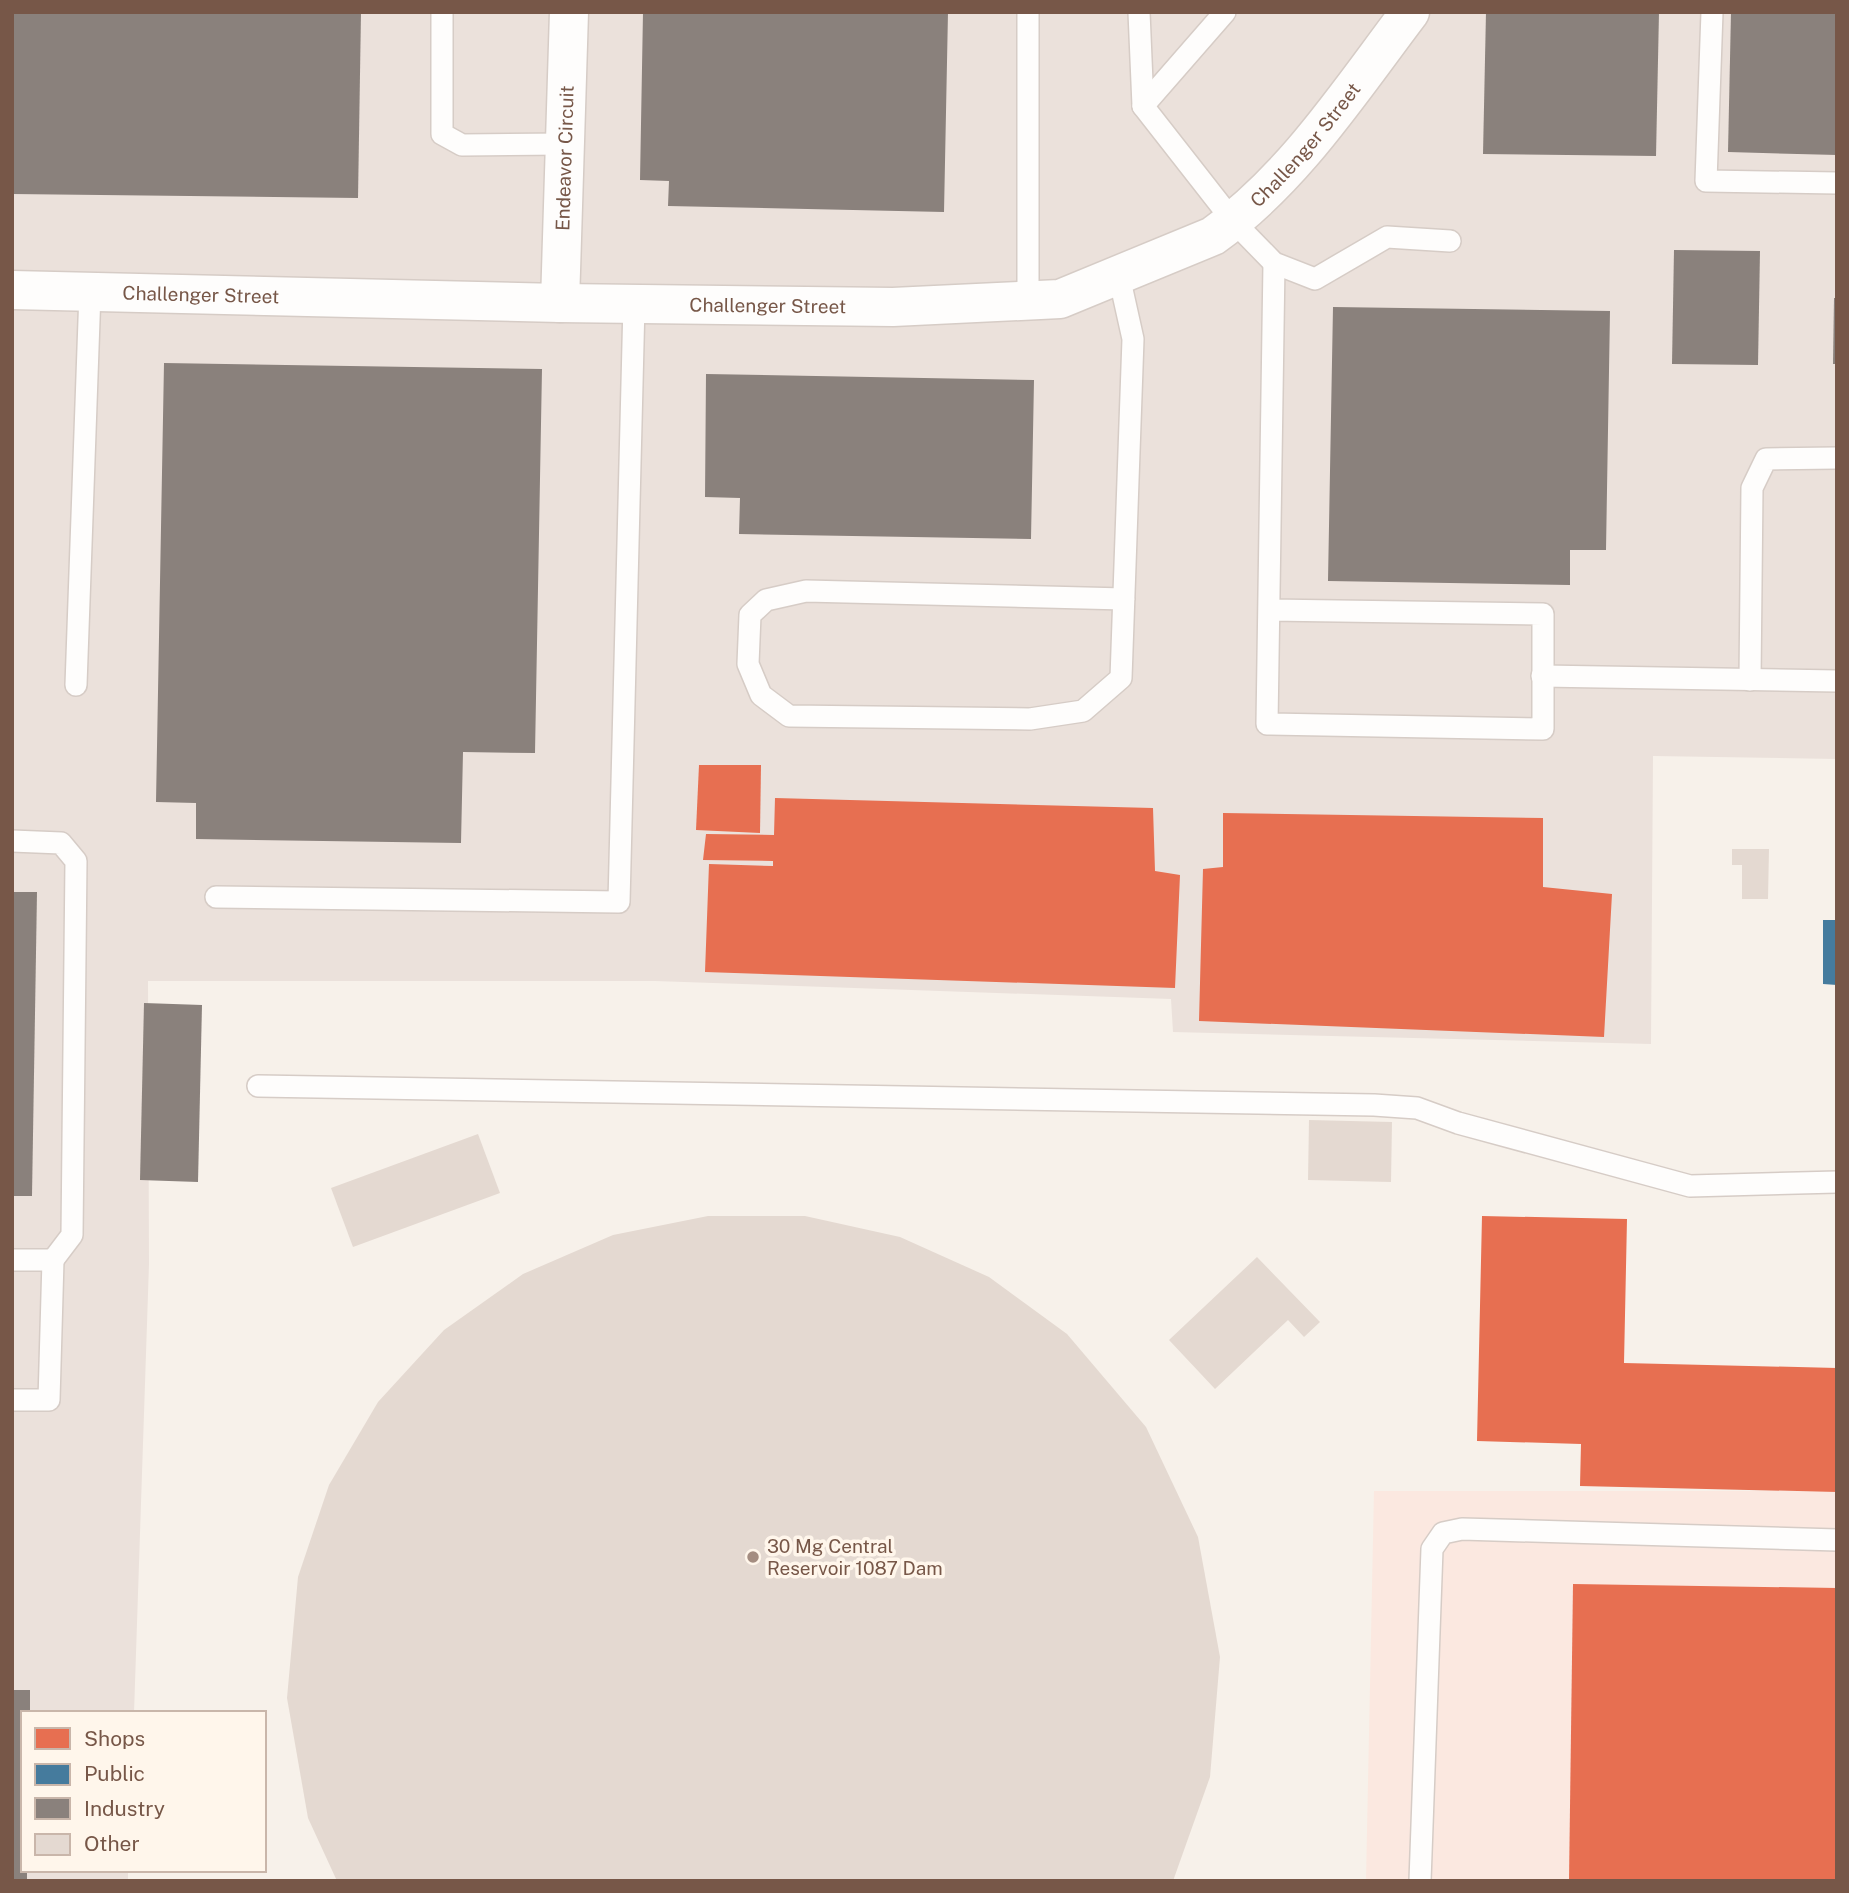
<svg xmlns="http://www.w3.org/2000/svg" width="1849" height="1893" font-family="'Public Sans',sans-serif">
  <rect width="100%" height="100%" fill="#f7f1ea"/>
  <polygon fill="#fbe8e0" points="1374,1491 1837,1491 1837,1881 1366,1881"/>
  <polygon fill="#ebe1db" points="12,12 1837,12 1837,759 1653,756 1651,1044 1173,1032 1171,999 655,981 148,981 149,1264 134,1713 23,1713 23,1870 128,1870 128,1881 12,1881"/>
  <g fill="#e76f51">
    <polygon points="699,765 761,765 760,833 696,830"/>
    <polygon points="775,798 1153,808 1155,871 1180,875 1175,988 705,972 709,864 773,866 773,861 703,860 706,834 774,835"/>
    <polygon points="1223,813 1543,818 1543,887 1612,894 1604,1037 1199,1021 1203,869 1223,867"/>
    <polygon points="1482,1216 1627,1219 1624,1363 1837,1368 1837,1492 1580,1486 1581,1444 1477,1441"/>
    <polygon points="1573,1584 1837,1588 1837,1881 1569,1881"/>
  </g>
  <polygon fill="#457b9d" points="1823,920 1837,920 1837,985 1823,984"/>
  <g fill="#8a817c">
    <polygon points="12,12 361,12 358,198 12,194"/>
    <polygon points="643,12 948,12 944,212 668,206 669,181 640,180"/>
    <polygon points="1486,12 1659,12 1656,156 1483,154"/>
    <polygon points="1731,12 1837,12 1837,155 1728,152"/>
    <polygon points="1674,250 1760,251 1758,365 1672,364"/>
    <polygon points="1834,298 1837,298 1837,364 1833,364"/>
    <polygon points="1333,307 1610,311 1606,550 1570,550 1570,585 1328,581"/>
    <polygon points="164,363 542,369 535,753 463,752 461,843 196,839 196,803 156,802"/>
    <polygon points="706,374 1034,380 1031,539 739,534 740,498 705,497"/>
    <polygon points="12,892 37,892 32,1196 12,1196"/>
    <polygon points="144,1003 202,1005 198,1182 140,1180"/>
    <polygon points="12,1690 30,1690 30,1713 23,1713 23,1870 27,1870 27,1881 12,1881"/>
  </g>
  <g fill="#e4d9d1">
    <polygon points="1732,849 1769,849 1768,899 1742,899 1742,865 1732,865"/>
    <polygon points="1309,1120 1392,1122 1391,1182 1308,1180"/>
    <polygon points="478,1134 500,1193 353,1247 331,1188"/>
    <polygon points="708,1216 805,1216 900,1237 989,1277 1067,1334 1146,1427 1198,1537 1220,1657 1210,1777 1173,1881 337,1881 308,1818 287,1698 298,1577 329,1485 378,1402 444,1330 523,1274 613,1235"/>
    <polygon points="1257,1257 1320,1322 1304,1337 1288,1320 1215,1389 1169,1340"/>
  </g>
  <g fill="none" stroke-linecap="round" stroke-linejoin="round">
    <defs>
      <g id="lane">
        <polyline points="442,12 442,134 462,145 565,144"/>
        <polyline points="1139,12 1143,106 1233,221 1274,263 1315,279 1387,237 1450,241"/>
        <polyline points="1712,12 1706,181 1837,183"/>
        <polyline points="1143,106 1225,12"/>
        <polyline points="1119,276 1133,339 1121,678 1083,711 1030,719 789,716 761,695 748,664 750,615 766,600 806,591 1124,599"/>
        <polyline points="1028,300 1028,12"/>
        <polyline points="1269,610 1543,614 1543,729 1267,724 1274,263"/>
        <polyline points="1542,676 1837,681"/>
        <polyline points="1750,680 1752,488 1766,459 1837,458"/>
        <polyline points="76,685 90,292"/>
        <polyline points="12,841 61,843 76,861 72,1235 53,1260"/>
        <polyline points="216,897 619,902 634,304"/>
        <polyline points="258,1086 1374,1105 1417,1108 1458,1123 1690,1186 1837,1182"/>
        <polyline points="12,1260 53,1260 49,1400 12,1400"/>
        <polyline points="1420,1881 1432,1549 1443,1533 1462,1529 1837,1540"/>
      </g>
      <g id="street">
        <path id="s1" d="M12,290L560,303L893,307L1060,299L1213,236C1294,178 1350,91 1410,12"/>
        <path id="s2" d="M560,303L569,12"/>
      </g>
    </defs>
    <use href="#lane" stroke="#d6ccc6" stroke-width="24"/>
    <use href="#street" stroke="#d6ccc6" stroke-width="41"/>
    <use href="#lane" stroke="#fefdfc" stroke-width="21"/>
    <use href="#street" stroke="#fefdfc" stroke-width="38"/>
  </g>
  <circle fill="#a48d81" stroke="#fff6eb" stroke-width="2.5" cx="753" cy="1557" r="7"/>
  <g text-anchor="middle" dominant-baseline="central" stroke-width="7" stroke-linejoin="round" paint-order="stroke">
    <g font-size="19" fill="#775748" stroke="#fff6eb">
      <text stroke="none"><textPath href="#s1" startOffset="1344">Challenger Street</textPath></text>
      <text stroke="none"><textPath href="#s2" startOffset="145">Endeavor Circuit</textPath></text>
      <text stroke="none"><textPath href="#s1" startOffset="189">Challenger Street</textPath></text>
      <text stroke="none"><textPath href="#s1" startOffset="756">Challenger Street</textPath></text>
    </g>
    <g font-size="19" fill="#775748" stroke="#fff6eb" text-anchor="start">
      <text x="767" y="1546">30 Mg Central<tspan x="767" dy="22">Reservoir 1087 Dam</tspan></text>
    </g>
  </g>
  <rect width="1849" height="1893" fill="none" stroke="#775748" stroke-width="28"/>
  <rect x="21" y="1711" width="245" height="161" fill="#fff6eb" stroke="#c9b6aa" stroke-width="2"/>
  <rect x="35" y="1728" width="35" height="21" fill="#e76f51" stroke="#c9b6aa" stroke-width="2"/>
  <text x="84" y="1746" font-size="21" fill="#775748">Shops</text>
  <rect x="35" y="1764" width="35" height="21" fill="#457b9d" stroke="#c9b6aa" stroke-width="2"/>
  <text x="84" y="1781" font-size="21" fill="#775748">Public</text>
  <rect x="35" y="1798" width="35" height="21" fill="#8a817c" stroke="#c9b6aa" stroke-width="2"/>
  <text x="84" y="1816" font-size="21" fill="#775748">Industry</text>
  <rect x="35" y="1834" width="35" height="21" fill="#e4d9d1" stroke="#c9b6aa" stroke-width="2"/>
  <text x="84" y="1851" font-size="21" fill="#775748">Other</text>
</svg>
